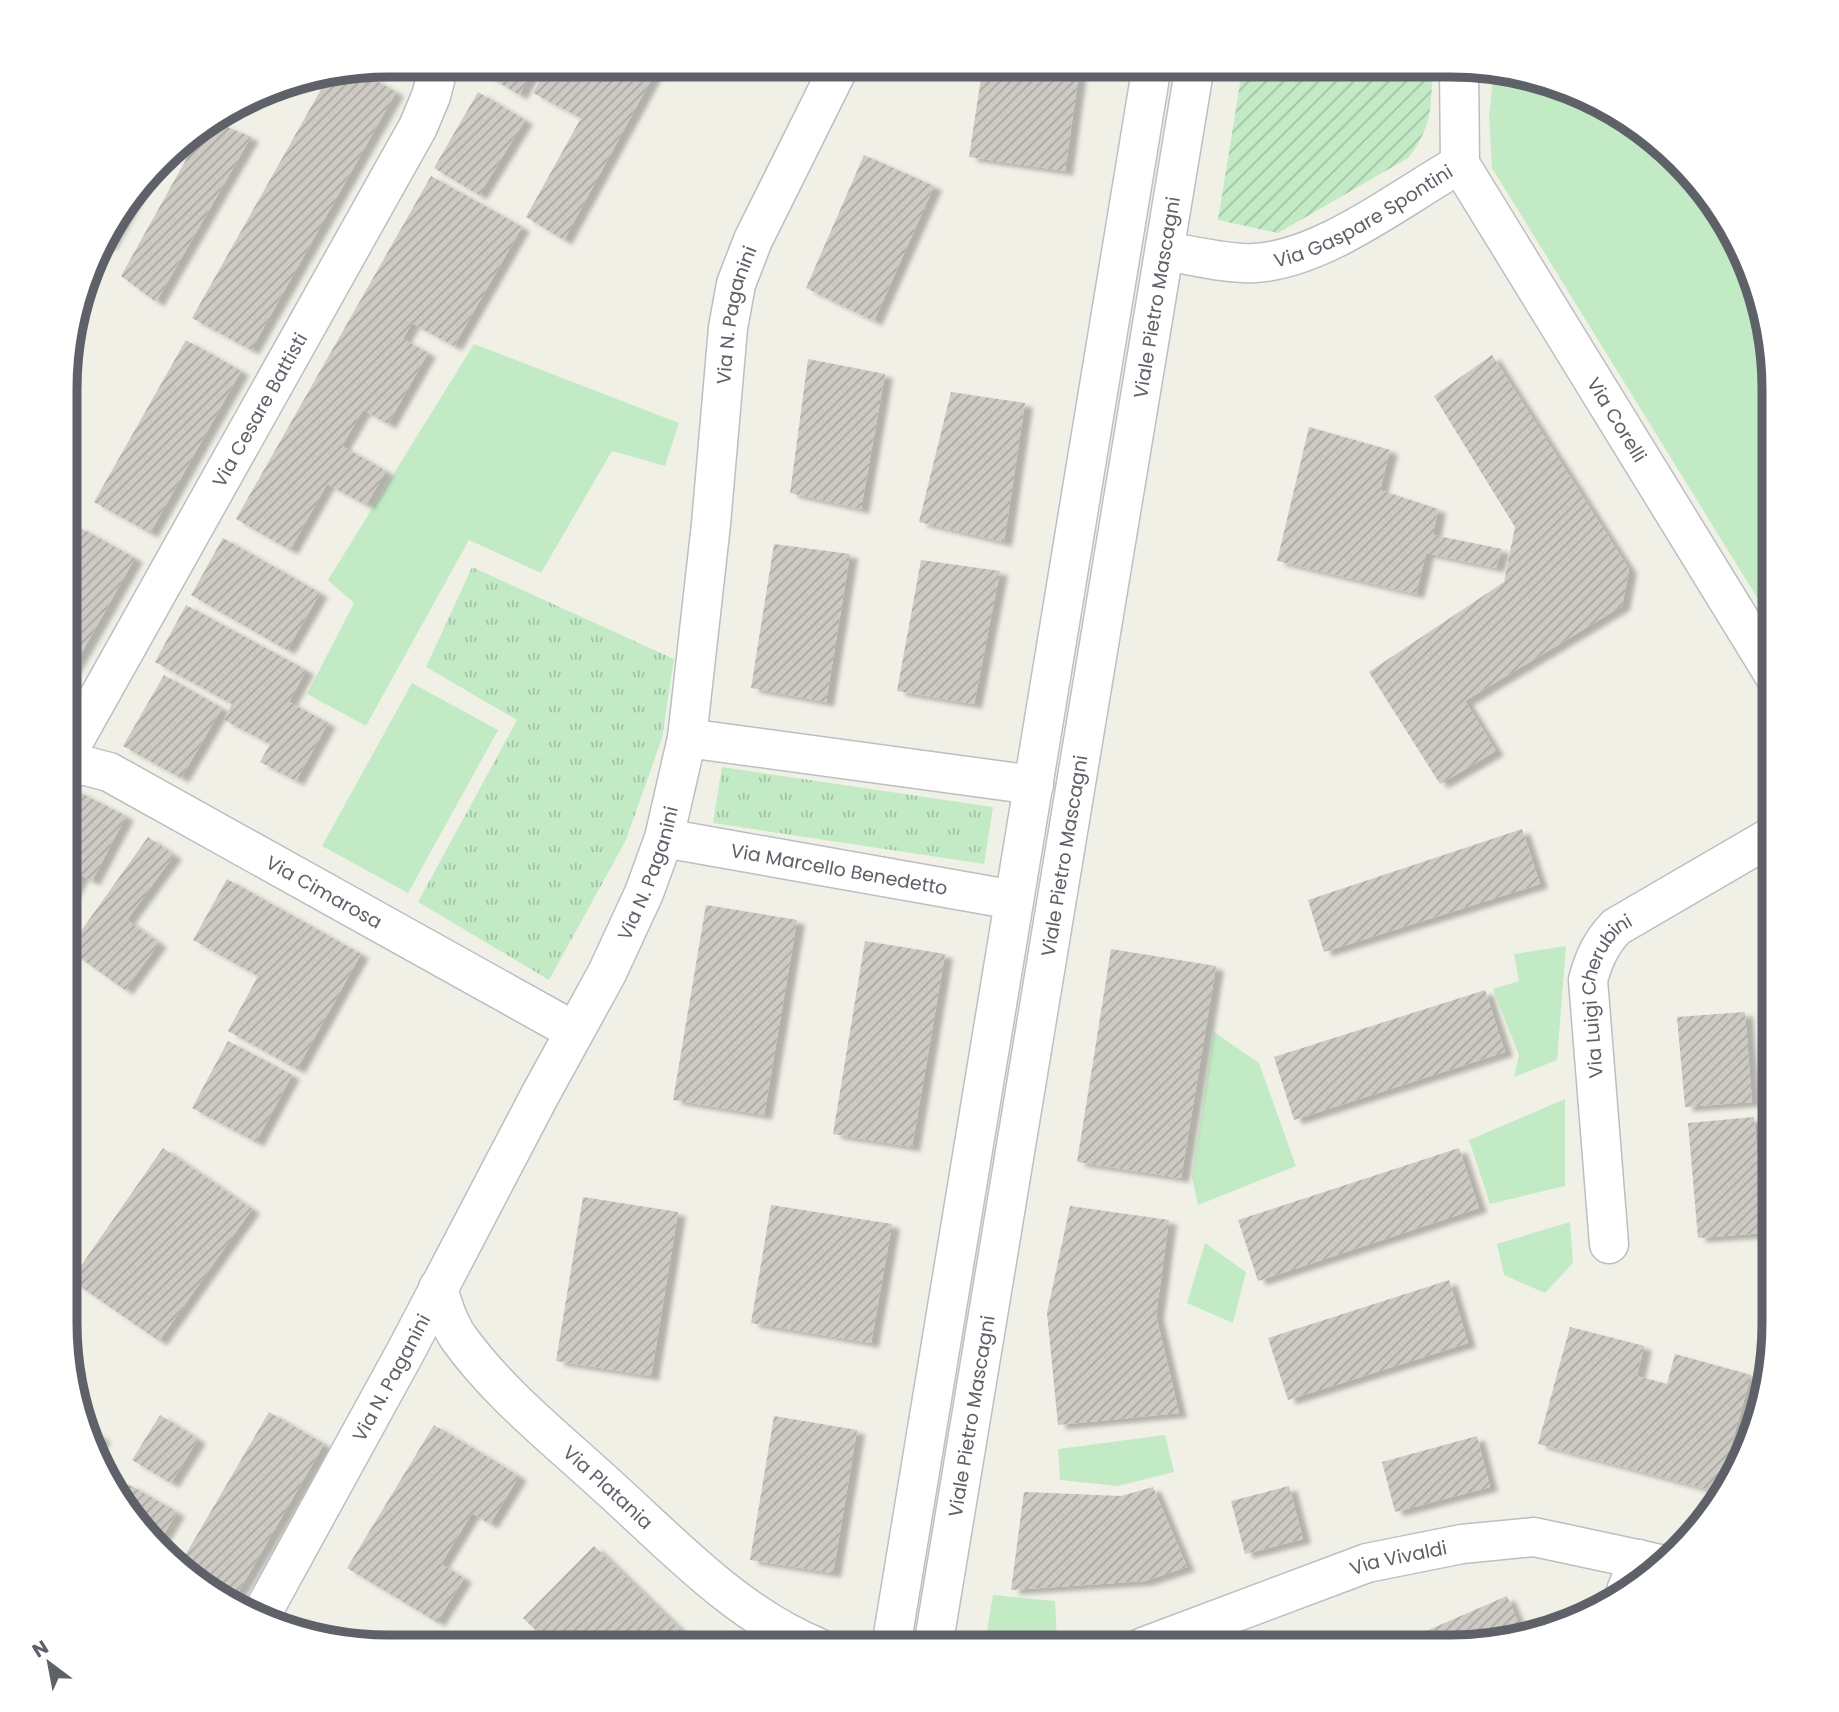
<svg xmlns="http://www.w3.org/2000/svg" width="1839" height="1712" font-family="Poppins,sans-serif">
  <defs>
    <pattern id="park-tufts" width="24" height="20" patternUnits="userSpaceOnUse" patternTransform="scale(1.75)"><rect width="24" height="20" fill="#c2ebc5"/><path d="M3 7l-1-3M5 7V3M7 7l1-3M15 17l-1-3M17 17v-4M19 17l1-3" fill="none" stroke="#a1c2a4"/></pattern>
    <pattern id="garden-furrows" width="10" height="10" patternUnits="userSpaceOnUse" patternTransform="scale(1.75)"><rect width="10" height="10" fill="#c2ebc5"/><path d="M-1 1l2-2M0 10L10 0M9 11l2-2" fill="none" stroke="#a1c2a4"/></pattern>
    <pattern id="building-hatch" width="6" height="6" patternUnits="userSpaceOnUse" patternTransform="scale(1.75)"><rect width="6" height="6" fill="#cdcac4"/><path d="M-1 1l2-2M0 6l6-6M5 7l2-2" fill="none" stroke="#aaa7a3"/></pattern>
    <filter id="shadow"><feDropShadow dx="8" dy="4.5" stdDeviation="2" flood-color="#0004"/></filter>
  </defs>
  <rect width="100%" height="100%" fill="#f1f0e7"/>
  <g fill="#c2ebc5">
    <polygon points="1494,71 1594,98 1694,175 1750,265 1774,367 1774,375 1759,384 1774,408 1774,625 1492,168 1489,115"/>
    <polygon points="474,344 679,423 665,466 612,451 541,573 469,540 366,726 307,694 354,603 328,580"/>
    <polygon points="412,683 498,730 408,893 322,846"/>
    <polygon points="1566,946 1557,1060 1514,1077 1519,1055 1493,989 1519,981 1514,954"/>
    <polygon points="1214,1032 1259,1063 1296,1166 1198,1205 1192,1177"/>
    <polygon points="1565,1099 1565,1186 1490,1204 1469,1140"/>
    <polygon points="1570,1222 1573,1263 1545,1293 1504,1275 1497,1244"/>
    <polygon points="1205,1243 1246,1272 1233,1323 1187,1303"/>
    <polygon points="1165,1435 1174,1472 1118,1486 1060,1480 1058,1449"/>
    <polygon points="993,1595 1055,1601 1057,1641 1037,1647 984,1647"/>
  </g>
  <g fill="url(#park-tufts)">
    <polygon points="472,567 674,659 662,738 626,840 549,980 418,902 517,720 426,667"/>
    <polygon points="722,767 993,807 984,864 713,823"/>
  </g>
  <path fill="url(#garden-furrows)" d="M1243,65H1433C1430,106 1434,125 1408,158L1278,233L1218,220Z"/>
  <g fill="url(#building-hatch)" filter="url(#shadow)">
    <polygon points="472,65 536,65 519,95"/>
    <polygon points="548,65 606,65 614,69 616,65 659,65 564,240 526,217 581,118 533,93"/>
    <polygon points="983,65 1080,65 1065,171 969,157"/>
    <polygon points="357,70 396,92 251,350 192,318 329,75"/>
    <polygon points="478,92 525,120 479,195 434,168"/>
    <polygon points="215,122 251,137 156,302 121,276 203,129"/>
    <polygon points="864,155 934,186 874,321 806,288"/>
    <polygon points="431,176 522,227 454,346 412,323 403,339 428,353 388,424 363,410 342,446 386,471 366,505 327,484 290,550 236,519"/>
    <polygon points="141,186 108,246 102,243 108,226"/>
    <polygon points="186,340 241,371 150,533 94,502"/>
    <polygon points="1492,355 1629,569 1622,606 1465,701 1496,751 1440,784 1369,672 1504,582 1515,527 1434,396"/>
    <polygon points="808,359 885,374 861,509 790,493"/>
    <polygon points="951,392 1025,403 1004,542 919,522"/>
    <polygon points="1309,427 1390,450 1380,490 1438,509 1433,535 1502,549 1496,568 1426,553 1416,594 1277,561"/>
    <polygon points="77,526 135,558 69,675 70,539"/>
    <polygon points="223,538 320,593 287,650 191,595"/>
    <polygon points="774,544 850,554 826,702 751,688"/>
    <polygon points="921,560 1000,571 974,704 897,691"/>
    <polygon points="186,605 306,670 289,702 328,723 296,781 260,762 270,744 224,720 232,704 155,662"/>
    <polygon points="164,675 222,708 181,778 123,746"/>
    <polygon points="73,789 126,816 92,881 81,875 68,902 68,797"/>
    <polygon points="1522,829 1540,884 1324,952 1308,900"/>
    <polygon points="148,837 174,855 127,920 159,943 125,990 68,949"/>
    <polygon points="227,879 361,954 297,1069 228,1031 258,976 193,940"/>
    <polygon points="706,905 797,920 764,1115 673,1100"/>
    <polygon points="865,941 945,954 912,1147 833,1134"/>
    <polygon points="1111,949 1216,966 1181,1178 1077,1162"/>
    <polygon points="1485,990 1505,1052 1294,1120 1274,1057"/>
    <polygon points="1745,1012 1752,1102 1685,1107 1677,1017"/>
    <polygon points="228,1041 292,1075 256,1142 192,1108"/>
    <polygon points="1754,1117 1764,1233 1698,1238 1688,1123"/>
    <polygon points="163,1148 252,1209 159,1341 71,1280"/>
    <polygon points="1459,1148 1479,1208 1258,1281 1238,1220"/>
    <polygon points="583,1197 678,1212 651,1376 556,1361"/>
    <polygon points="771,1205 892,1224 871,1343 751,1323"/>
    <polygon points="1070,1206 1169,1220 1156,1315 1179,1413 1058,1425 1047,1313"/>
    <polygon points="1449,1280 1468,1343 1288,1400 1268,1338"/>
    <polygon points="1570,1327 1644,1346 1637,1376 1667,1384 1675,1354 1751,1375 1718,1492 1538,1444"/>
    <polygon points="269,1412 324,1444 232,1603 180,1564"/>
    <polygon points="160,1415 198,1439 171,1483 132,1460"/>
    <polygon points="774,1416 857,1430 833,1573 750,1560"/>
    <polygon points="434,1425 519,1476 490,1524 472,1513 441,1564 464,1578 437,1622 347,1568"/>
    <polygon points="84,1426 103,1438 93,1453 89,1447"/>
    <polygon points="1477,1436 1490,1487 1395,1512 1382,1462"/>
    <polygon points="128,1484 177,1512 157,1546 145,1537 120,1497"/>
    <polygon points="1289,1486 1303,1539 1245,1554 1231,1501"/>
    <polygon points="1153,1487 1187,1567 1145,1581 1011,1590 1024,1492 1121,1496"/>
    <polygon points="594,1546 698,1647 553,1647 523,1618"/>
    <polygon points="1507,1596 1523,1634 1471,1647 1389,1647"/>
  </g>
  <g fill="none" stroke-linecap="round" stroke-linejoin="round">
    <defs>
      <g id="minor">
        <path id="s1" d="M1459,65L1460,164L1774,675"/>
        <path id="s2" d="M1165,251C1191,255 1230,265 1255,263C1324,259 1400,198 1460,164"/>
        <polyline points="687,738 1034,785"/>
        <path id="s3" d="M69,750L418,127L431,96L439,65"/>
        <path id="s4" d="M69,767L86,766L109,772L574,1031"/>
        <path id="s5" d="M664,838L1014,900"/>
        <path id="s6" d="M1609,1244L1588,980C1594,958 1601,943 1616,927L1774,835"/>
        <path id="s7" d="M438,1288C443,1305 448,1322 458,1337C498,1393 554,1437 604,1483C670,1542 734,1613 817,1647"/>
        <polyline points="1626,1591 1639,1559"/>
        <path id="s8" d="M260,1617L406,1351L540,1095L607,973L644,893L664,838L687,738L711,524L728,328L736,284L753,240L840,65"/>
        <path id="s9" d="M1143,1647L1367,1563L1462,1544L1534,1537L1665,1565"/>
      </g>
      <g id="secondary">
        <polyline points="891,1647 1152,65"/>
        <path id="s10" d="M933,1647L1195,65"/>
      </g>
    </defs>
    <use href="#minor" stroke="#bbbec3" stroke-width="41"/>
    <use href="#secondary" stroke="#bcbfc5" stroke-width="41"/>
    <use href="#minor" stroke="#fff" stroke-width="38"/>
    <use href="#secondary" stroke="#fff" stroke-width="38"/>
  </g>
  <g text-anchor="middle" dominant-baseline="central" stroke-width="5" stroke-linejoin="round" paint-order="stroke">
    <g font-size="19" fill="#5e6268" stroke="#fff">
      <text stroke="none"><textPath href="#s2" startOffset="210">Via Gaspare Spontini</textPath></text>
      <text stroke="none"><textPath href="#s10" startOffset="1368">Viale Pietro Mascagni</textPath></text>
      <text stroke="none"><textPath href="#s8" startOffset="1407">Via N. Paganini</textPath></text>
      <text stroke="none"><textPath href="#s3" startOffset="390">Via Cesare Battisti</textPath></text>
      <text stroke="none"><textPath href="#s1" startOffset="399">Via Corelli</textPath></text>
      <text stroke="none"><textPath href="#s10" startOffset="802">Viale Pietro Mascagni</textPath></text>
      <text stroke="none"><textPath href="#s5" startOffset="178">Via Marcello Benedetto</textPath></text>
      <text stroke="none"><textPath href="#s8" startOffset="840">Via N. Paganini</textPath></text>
      <text stroke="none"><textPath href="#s4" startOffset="287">Via Cimarosa</textPath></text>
      <text stroke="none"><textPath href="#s6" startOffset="254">Via Luigi Cherubini</textPath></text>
      <text stroke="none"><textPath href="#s8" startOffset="273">Via N. Paganini</textPath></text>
      <text stroke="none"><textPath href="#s10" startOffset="234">Viale Pietro Mascagni</textPath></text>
      <text stroke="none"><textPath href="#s7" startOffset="266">Via Platania</textPath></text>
      <text stroke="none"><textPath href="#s9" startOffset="271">Via Vivaldi</textPath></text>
    </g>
  </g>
  <path d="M0 0H1839V1712H0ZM389 77H1450A312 312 0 0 1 1762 389V1323A312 312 0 0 1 1450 1635H389A312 312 0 0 1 77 1323V389A312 312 0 0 1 389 77Z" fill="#fff" fill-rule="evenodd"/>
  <path fill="none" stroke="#5e6268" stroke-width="9" d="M389 77H1450A312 312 0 0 1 1762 389V1323A312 312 0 0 1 1450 1635H389A312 312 0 0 1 77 1323V389A312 312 0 0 1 389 77Z"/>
  <g transform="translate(49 1663) rotate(328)" stroke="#ffffff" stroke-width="5" paint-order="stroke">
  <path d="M0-5L12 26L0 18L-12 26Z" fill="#5e6268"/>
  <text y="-10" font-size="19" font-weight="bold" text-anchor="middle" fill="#5e6268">N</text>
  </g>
</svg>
